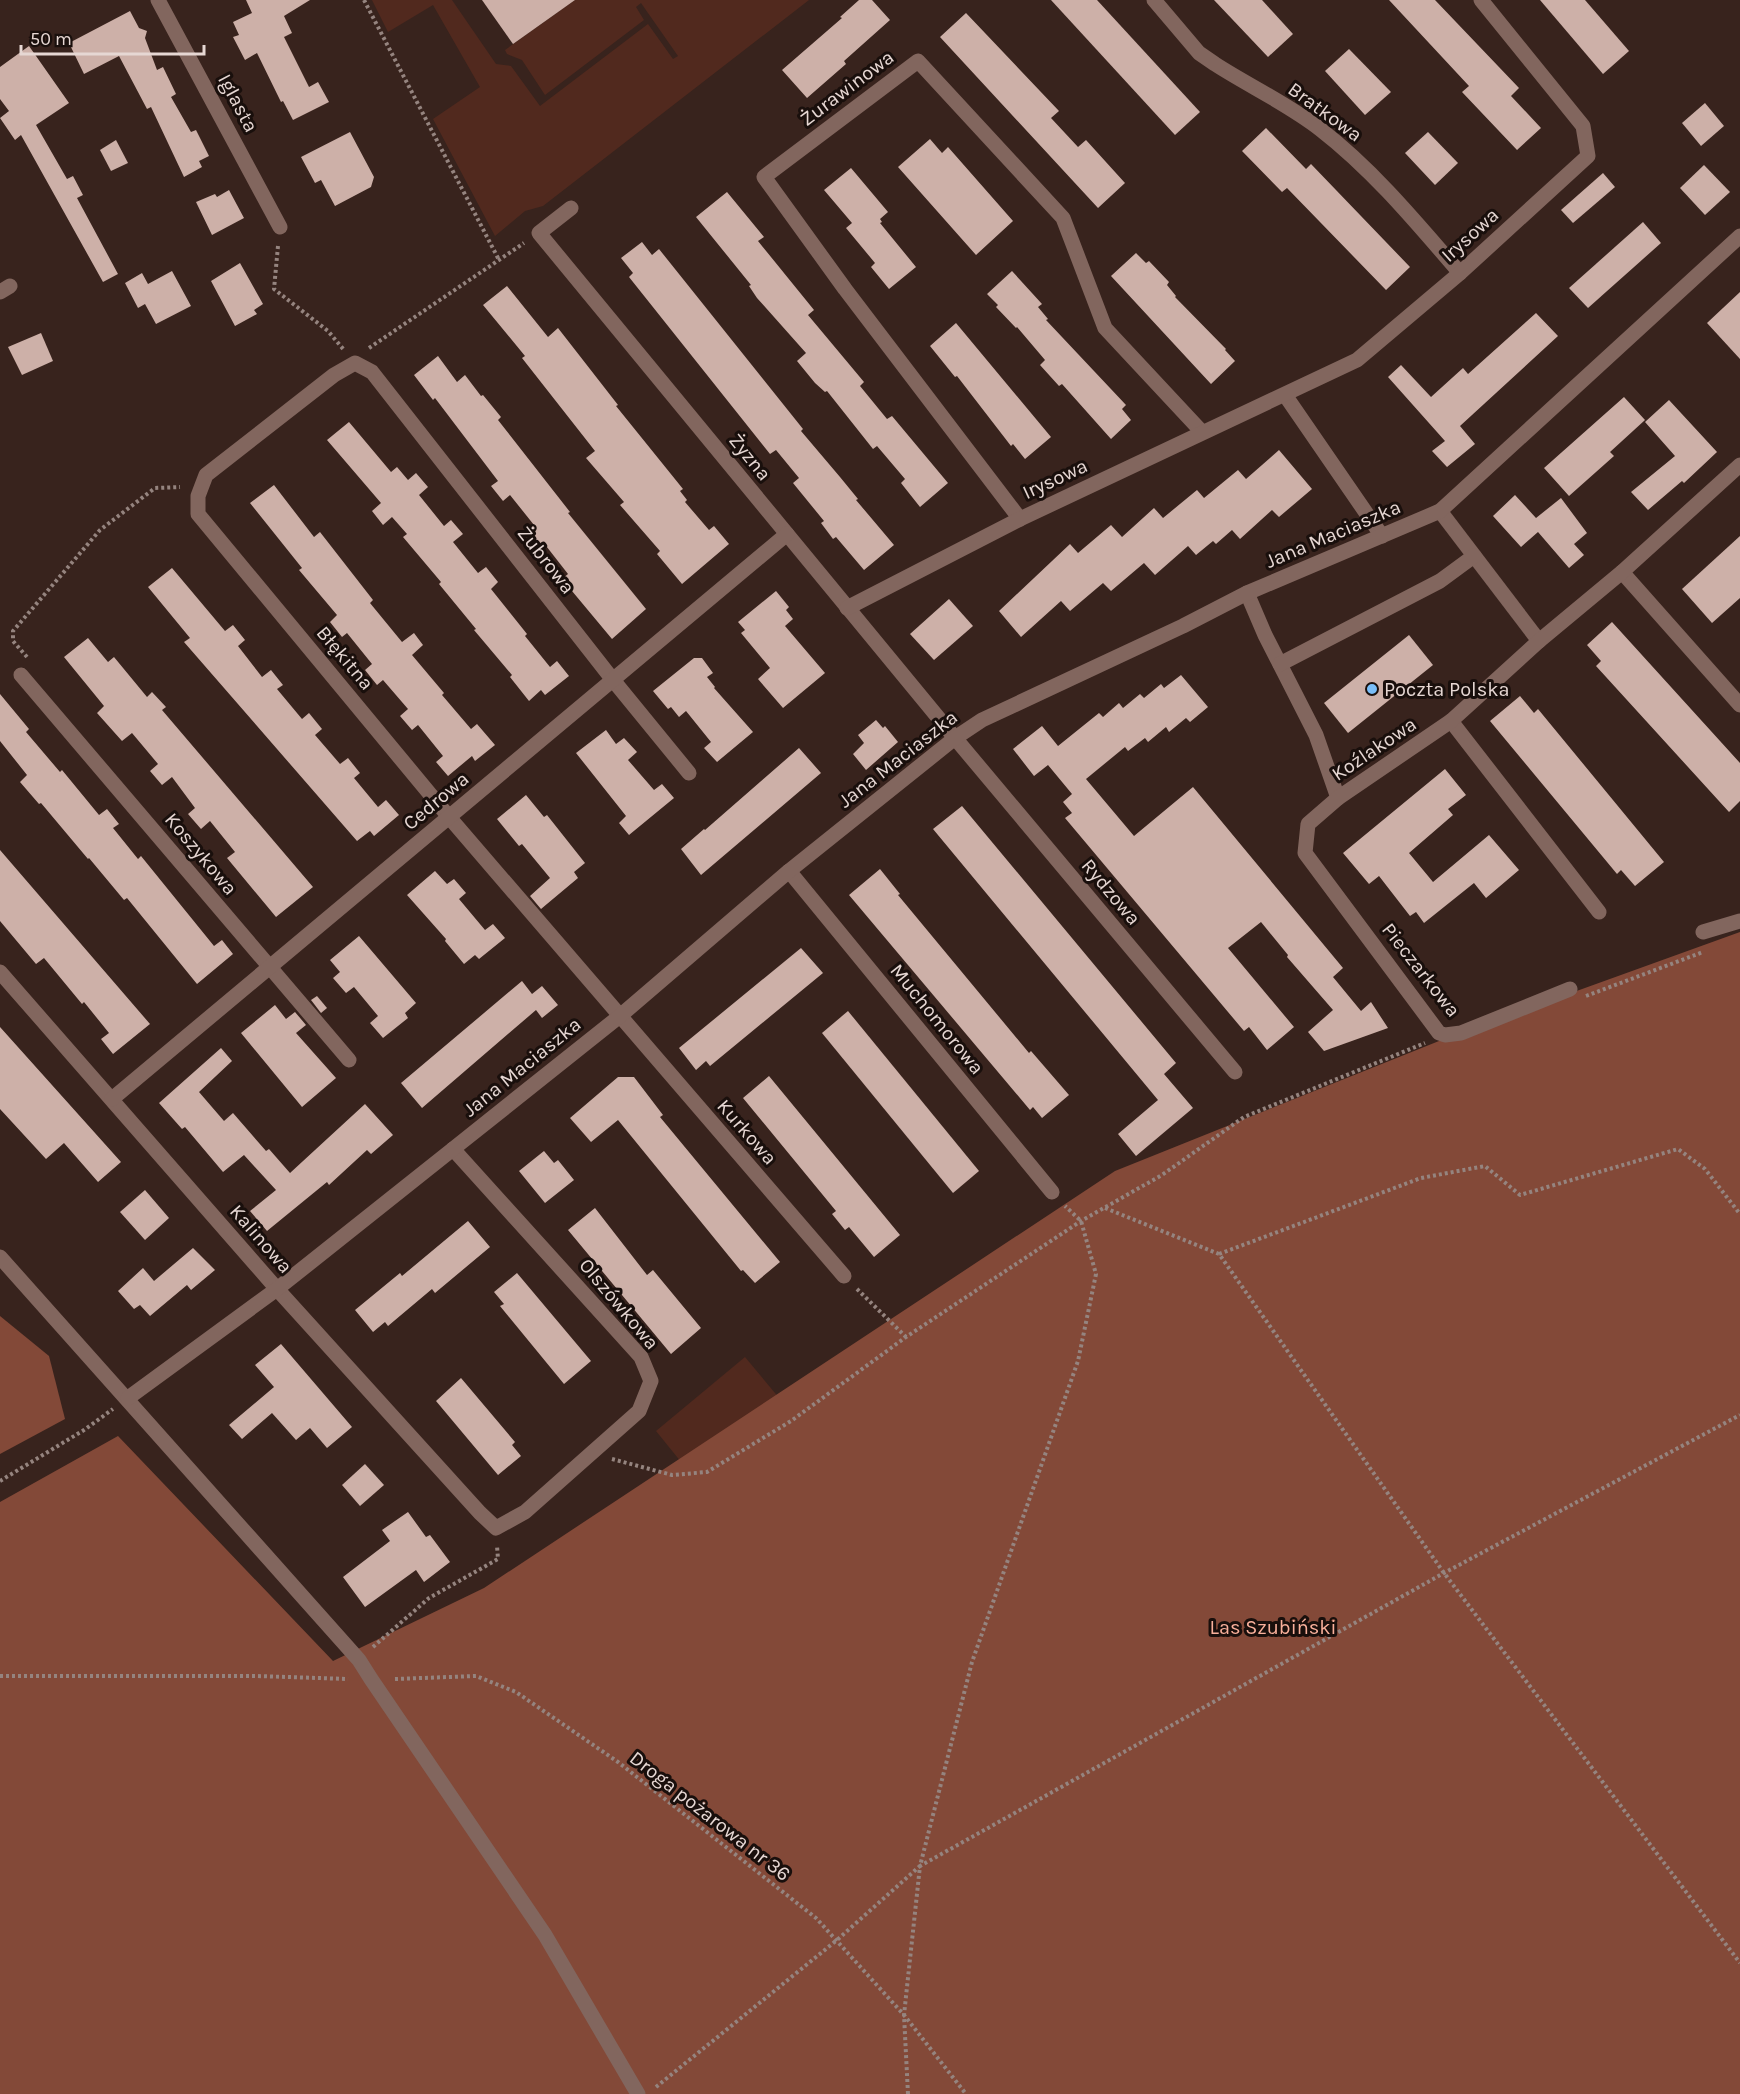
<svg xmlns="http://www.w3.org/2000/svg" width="1740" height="2094" font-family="Karla,sans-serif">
  <rect width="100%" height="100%" fill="#38231d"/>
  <g fill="#51291e">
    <polygon points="372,0 452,0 496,64 511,66 540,106 648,24 673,59 678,56 641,3 636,7 644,20 545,95 522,60 507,54 505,50 575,0 809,0 543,206 525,211 495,236 433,119 480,87 433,5 388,32"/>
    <polygon points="745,1357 780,1399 690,1473 656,1431"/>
  </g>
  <g fill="#834938">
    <polygon points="1740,932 1740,2094 0,2094 0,1502 118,1436 333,1661 484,1588 1115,1171 1444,1039"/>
    <polygon points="0,1316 49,1356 65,1419 0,1454"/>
  </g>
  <g fill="#cdb0a8">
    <polygon points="246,0 310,0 284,16 292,33 284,37 309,87 318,82 329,102 293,120 283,101 281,102 257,53 245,60 233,37 239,35 233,22 252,13"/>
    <polygon points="482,0 575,0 513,44"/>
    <polygon points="859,0 872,0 890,20 844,61 846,64 807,98 782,70 842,18 840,17"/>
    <polygon points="1051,0 1097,0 1200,112 1175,135"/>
    <polygon points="1214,0 1262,0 1293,34 1268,57"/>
    <polygon points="1389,0 1435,0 1519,88 1511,96 1541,128 1517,150 1462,92 1469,86"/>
    <polygon points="1540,0 1585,0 1629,51 1603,74"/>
    <polygon points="130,11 139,28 147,31 145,38 157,70 163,67 176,94 171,97 191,132 196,130 209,156 199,161 202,167 184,177 151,107 147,109 119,56 84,74 69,43"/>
    <polygon points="966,13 1059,111 1051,118 1078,147 1086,140 1125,183 1098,208 940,37"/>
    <polygon points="29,46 69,103 36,125 67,179 73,176 83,195 77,198 118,274 103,282 21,135 15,140 0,118 9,111 0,99 0,67"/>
    <polygon points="1349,49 1391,92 1365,115 1325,71"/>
    <polygon points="1705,103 1724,126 1701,146 1682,123"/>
    <polygon points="1266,128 1306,169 1311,164 1410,267 1386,290 1287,188 1282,192 1242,151"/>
    <polygon points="350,132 374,177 371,187 335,206 321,180 315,183 301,157"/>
    <polygon points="1428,132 1458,163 1435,185 1405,153"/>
    <polygon points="930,139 942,153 948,147 1013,221 976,255 898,167"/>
    <polygon points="116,140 128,163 111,171 100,150"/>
    <polygon points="1704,165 1730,192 1705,215 1680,188"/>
    <polygon points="851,168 888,212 880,219 882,222 880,223 916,267 889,289 871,267 875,263 846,228 852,223 824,190"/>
    <polygon points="1603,173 1615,187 1573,223 1561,210"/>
    <polygon points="229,190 244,218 212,235 196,202 215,194 217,197"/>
    <polygon points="727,192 764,237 758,241 814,310 808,315 864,382 860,386 887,419 892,416 948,483 920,507 901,483 905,479 877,446 873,449 827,391 825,392 815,383 797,361 806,353 757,298 749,286 751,285 696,217"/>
    <polygon points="1643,222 1661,243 1588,308 1569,288"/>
    <polygon points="642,242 652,255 659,249 803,429 801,431 840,477 858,499 856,500 894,545 864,570 836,537 833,539 821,523 824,521 793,483 799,478 776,450 770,454 629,277 633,273 621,258"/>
    <polygon points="1136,253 1146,263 1149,261 1169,282 1167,285 1176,296 1175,297 1226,349 1225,350 1235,361 1211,384 1111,276"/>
    <polygon points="240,263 263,304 254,310 257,314 235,326 211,281"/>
    <polygon points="172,271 191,306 156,324 145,304 138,308 125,283 142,273 148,284"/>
    <polygon points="1012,271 1042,304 1038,307 1048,319 1046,320 1126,405 1122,409 1131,420 1111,439 1062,384 1059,386 1040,365 1045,360 1017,327 1016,328 996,307 998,305 987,294"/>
    <polygon points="507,286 548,337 558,328 618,405 616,406 683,489 680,491 687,500 685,502 709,530 714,526 729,544 682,584 657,554 660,551 620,505 624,502 586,458 595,451 522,358 525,356 483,305"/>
    <polygon points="1740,292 1740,359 1707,323"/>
    <polygon points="1536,313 1558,336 1460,426 1475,444 1447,467 1432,451 1445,441 1388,377 1401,365 1431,397 1463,368 1468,374"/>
    <polygon points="956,323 1051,437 1025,459 1013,444 1011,446 957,376 955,377 930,346"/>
    <polygon points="41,333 53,361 22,375 8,347"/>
    <polygon points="438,356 457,382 465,375 481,396 483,395 501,417 498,420 570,512 568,513 646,609 612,639 562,579 568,574 543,542 538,546 526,531 534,525 510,495 503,501 491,486 498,481 435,398 433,400 414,375"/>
    <polygon points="1624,397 1645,420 1610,452 1614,456 1569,496 1544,468"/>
    <polygon points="1669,400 1717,452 1684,483 1682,481 1648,510 1631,492 1675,456 1645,422"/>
    <polygon points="349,422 391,472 397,467 408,480 416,473 428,487 419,495 444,526 451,520 463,534 453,542 478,573 486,567 498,582 491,589 527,634 525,636 550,667 557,661 569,676 545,695 541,690 529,701 510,677 512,675 474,630 476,629 439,584 441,582 403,537 407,534 392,517 383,525 372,511 381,503 327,440"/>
    <polygon points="1279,450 1312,489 1279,517 1272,510 1240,539 1232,530 1216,544 1213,541 1196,555 1188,546 1155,575 1144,563 1111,591 1103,583 1070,611 1061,601 1021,637 999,611 1070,544 1078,553 1111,525 1122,537 1154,508 1163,518 1197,490 1204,498 1238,470 1246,479"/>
    <polygon points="274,485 314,537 320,532 373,600 370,603 402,642 414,633 423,645 412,655 444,693 442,695 471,729 477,724 495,745 475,761 472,756 448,776 436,762 443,756 418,725 412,730 400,716 408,709 383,680 377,685 365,670 372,664 347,633 342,637 330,622 337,615 299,570 302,568 250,503"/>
    <polygon points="1515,495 1536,518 1561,498 1587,533 1574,544 1584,555 1569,568 1538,532 1521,547 1493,516"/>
    <polygon points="1740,536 1740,598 1712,623 1682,589"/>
    <polygon points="172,568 225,631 233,625 245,640 238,646 262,677 271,670 283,685 277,689 302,719 309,713 322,729 315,735 340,764 348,758 360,773 354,778 378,807 386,800 399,815 374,836 370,831 357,841 184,642 190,638 148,587"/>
    <polygon points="776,591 789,607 786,610 793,619 785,626 825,673 783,708 758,679 770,668 741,633 745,630 738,622"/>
    <polygon points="949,599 973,626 934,660 910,634"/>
    <polygon points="1612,622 1740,763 1740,801 1729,812 1596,666 1601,661 1587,645"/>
    <polygon points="1409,635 1433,665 1348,733 1324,703"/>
    <polygon points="88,638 108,662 114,657 147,697 152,692 166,707 162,710 313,887 276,917 227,858 235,852 210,821 201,829 188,814 195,808 172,777 162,785 150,771 158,764 132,733 122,741 97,713 104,706 64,657"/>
    <polygon points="694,658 702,658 713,673 707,677 715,687 714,688 753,732 717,762 704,748 711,742 686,711 679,717 671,707 668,709 653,691"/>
    <polygon points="1181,675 1208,707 1190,722 1186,718 1169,732 1166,727 1148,742 1145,738 1128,751 1125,747 1086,779 1134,836 1193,787 1343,968 1333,977 1361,1011 1371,1002 1388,1028 1324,1051 1308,1032 1333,1010 1287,957 1288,955 1261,922 1228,948 1294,1027 1267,1050 1249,1027 1244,1031 1065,818 1072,813 1063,802 1072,794 1048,765 1034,776 1013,749 1042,726 1058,746 1099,713 1103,717 1119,703 1123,708 1140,694 1144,698 1161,684 1164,688"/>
    <polygon points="0,694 29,729 26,732 60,772 62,770 99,815 107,809 119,824 113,828 138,859 141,856 214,946 222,940 233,954 197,984 127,898 124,900 89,858 88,859 41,803 39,804 20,782 27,775 0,741"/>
    <polygon points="1520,696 1534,713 1538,709 1664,862 1635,886 1621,870 1617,874 1490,721"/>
    <polygon points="876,720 883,728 885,726 898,742 866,770 853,754 864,743 858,735"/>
    <polygon points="606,730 616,744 624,738 637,752 628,760 654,790 662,784 674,798 629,835 619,823 626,816 576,753"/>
    <polygon points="799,748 821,773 701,875 681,849 704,829 705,830"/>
    <polygon points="1445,769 1466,795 1448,809 1453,815 1409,853 1433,882 1489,835 1519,870 1486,898 1474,883 1424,923 1416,912 1410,916 1379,876 1369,884 1343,853"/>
    <polygon points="526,795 544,817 547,815 585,863 574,872 578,878 541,909 530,896 550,878 522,844 519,846 497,819"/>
    <polygon points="962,806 1176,1063 1164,1074 1193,1108 1136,1156 1118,1134 1158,1100 933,829"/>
    <polygon points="0,850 150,1024 113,1054 101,1039 109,1033 84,1002 82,1004 44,958 36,964 0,921"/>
    <polygon points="880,869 900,894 898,895 1029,1053 1031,1051 1069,1095 1042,1118 1033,1107 1030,1110 849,895"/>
    <polygon points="435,871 447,884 454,879 466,893 459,899 485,930 493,924 505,938 479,959 475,955 464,964 445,941 446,939 407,895"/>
    <polygon points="359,936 416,1003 405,1013 408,1018 383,1038 370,1023 378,1016 354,987 346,993 333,978 340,972 330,960"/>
    <polygon points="801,948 823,973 710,1066 706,1061 696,1070 679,1048"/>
    <polygon points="522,981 532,994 542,986 558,1005 542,1018 536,1010 422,1108 401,1083"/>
    <polygon points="317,996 327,1008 321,1013 311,1000"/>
    <polygon points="275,1005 286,1019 295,1012 306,1025 296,1033 336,1078 302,1107 241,1033"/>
    <polygon points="848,1011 979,1171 953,1193 822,1033"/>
    <polygon points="0,1027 121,1162 98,1182 64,1143 46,1159 0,1109"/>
    <polygon points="221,1048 232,1061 199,1092 224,1121 233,1113 266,1151 269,1149 290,1173 365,1104 393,1135 371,1154 367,1150 329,1185 327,1182 267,1231 250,1211 276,1190 244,1155 223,1172 185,1127 182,1129 159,1103"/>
    <polygon points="769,1076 900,1235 874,1257 849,1227 845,1230 832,1214 836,1211 743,1098"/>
    <polygon points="618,1077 634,1077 663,1115 660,1117 780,1262 755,1283 743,1270 741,1271 618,1120 591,1142 570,1118"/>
    <polygon points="544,1151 554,1163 558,1160 574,1180 545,1203 519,1171"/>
    <polygon points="145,1190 169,1218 145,1240 120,1212"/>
    <polygon points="595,1208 647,1275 653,1270 701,1328 671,1354 568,1230"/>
    <polygon points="468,1221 490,1247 435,1293 432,1289 388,1326 385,1322 373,1332 355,1310 400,1273 402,1276"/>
    <polygon points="193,1248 215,1270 191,1290 187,1285 150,1316 140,1305 134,1309 118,1291 143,1268 154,1281"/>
    <polygon points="517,1273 591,1361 564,1384 500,1306 504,1304 494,1292"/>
    <polygon points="281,1344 352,1427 327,1448 310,1428 296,1440 272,1413 242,1439 229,1425 274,1387 255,1365"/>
    <polygon points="461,1378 515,1442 512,1445 521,1456 498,1475 436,1401"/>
    <polygon points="365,1464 384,1485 360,1506 342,1485"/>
    <polygon points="408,1512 426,1537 430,1535 450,1562 424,1582 416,1570 365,1607 343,1577 390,1541 382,1530"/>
  </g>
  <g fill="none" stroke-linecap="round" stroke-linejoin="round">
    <g stroke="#95847f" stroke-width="4" stroke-dasharray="3 3" stroke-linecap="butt">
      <polyline points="364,0 499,260"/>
      <polyline points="278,246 274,289 328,331 344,350"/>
      <polyline points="369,348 524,243"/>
      <polyline points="27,657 13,641 13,631 100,530 155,488 180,487"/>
      <polyline points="1586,996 1703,952"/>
      <polyline points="1105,1208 1219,1254 1444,1573 1740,1963"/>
      <polyline points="1219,1254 1421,1178 1485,1166 1520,1195 1678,1149 1705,1169 1740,1214"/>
      <polyline points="857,1289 906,1337"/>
      <polyline points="612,1459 672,1475 707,1472 791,1421 906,1337 1081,1221 1162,1175 1244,1117 1425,1043"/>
      <polyline points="0,1481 84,1430 113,1409"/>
      <polyline points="373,1647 429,1598 498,1559 497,1546"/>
      <polyline points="0,1676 257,1676 348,1679"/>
      <polyline points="395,1679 476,1676 516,1692 618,1762 816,1918 904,2015 966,2094"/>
      <polyline points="656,2087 837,1940 920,1866 972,1662 1078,1361 1096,1274 1081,1221 1065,1206"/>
      <polyline points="908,2094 904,2015 920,1866 1444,1573 1740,1415"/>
    </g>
    <g stroke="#82665e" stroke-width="15">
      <polyline points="158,0 280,227"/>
      <path d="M1154,0L1199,53L1215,64C1249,86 1288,104 1320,129C1373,170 1416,222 1460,273"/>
      <polyline points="571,208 539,233 955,738 1235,1072"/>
      <polyline points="0,292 10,286"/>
      <polyline points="1285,395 1382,536"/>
      <polyline points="1440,511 1539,641"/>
      <polyline points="1020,519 845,289 764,177 918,61 1063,218 1105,328 1202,432"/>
      <polyline points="1622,572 1740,705"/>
      <polyline points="1247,593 1265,635 1316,735 1338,798"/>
      <polyline points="847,608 1020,519 1357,360 1460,273 1588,156 1583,126 1481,0"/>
      <polyline points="1280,664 1440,581 1474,556"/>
      <polyline points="21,675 349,1060"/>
      <polyline points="1451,721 1599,912"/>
      <polyline points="689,773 613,680 372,372 355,363 334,375 206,475 198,496 198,514 449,817 844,1276"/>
      <polyline points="789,871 1052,1192"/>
      <polyline points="1703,932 1740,921"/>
      <polyline points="0,972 277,1289 480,1513 496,1528 525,1512 639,1411 651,1381 641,1357 453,1149"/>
      <polyline points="1570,989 1461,1033 1445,1035 1439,1033 1305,853 1308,824 1338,798 1451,721 1539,641 1622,572 1740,465"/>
      <polyline points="112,1099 787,534"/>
      <polyline points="0,1257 359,1660 371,1679 545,1935 638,2094"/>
      <polyline points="128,1398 277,1289 453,1149 620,1016 789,871 955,738 982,720 1183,626 1247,593 1440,511 1740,236"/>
    </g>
  </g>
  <circle fill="#7abef8" stroke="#190f0c" stroke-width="2" cx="1372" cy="689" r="6"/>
  <g text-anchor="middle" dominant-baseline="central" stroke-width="6" stroke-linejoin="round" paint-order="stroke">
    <g font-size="20" fill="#e6d7d3" stroke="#190f0c">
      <text transform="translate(847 88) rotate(-37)">Żurawinowa</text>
      <text transform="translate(238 103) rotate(62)">Iglasta</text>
      <text transform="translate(1325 112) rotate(36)">Bratkowa</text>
      <text transform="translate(1470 235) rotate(-42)">Irysowa</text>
      <text transform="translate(750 457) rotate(51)">Żyzna</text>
      <text transform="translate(1055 479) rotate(-25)">Irysowa</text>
      <text transform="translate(1333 534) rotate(-23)">Jana Maciaszka</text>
      <text transform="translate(546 560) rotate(52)">Żubrowa</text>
      <text transform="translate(345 658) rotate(50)">Błękitna</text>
      <text transform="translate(1374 749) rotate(-34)">Koźlakowa</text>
      <text transform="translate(898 759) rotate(-38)">Jana Maciaszka</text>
      <text transform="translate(436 801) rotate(-40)">Cedrowa</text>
      <text transform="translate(201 854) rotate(50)">Koszykowa</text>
      <text transform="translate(1111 892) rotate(50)">Rydzowa</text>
      <text transform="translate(1421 970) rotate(52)">Pieczarkowa</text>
      <text transform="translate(937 1019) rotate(51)">Muchomorowa</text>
      <text transform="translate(522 1067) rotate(-39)">Jana Maciaszka</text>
      <text transform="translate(747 1132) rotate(49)">Kurkowa</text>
      <text transform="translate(261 1239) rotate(49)">Kalinowa</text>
      <text transform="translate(619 1304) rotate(50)">Olszówkowa</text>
      <text transform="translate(710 1816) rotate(38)">Droga pożarowa nr 36</text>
    </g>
    <g font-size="20" fill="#e6d7d3" stroke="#190f0c" text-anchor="start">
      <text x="1384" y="689">Poczta Polska</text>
    </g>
    <g font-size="20" fill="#f9b09b" stroke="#190f0c">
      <text x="1273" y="1627">Las Szubiński</text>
    </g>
  </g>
  <path d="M21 45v9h183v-9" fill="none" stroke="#e6d7d3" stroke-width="3"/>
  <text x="30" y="45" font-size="18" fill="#e6d7d3" stroke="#190f0c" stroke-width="4.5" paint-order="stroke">50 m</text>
</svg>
